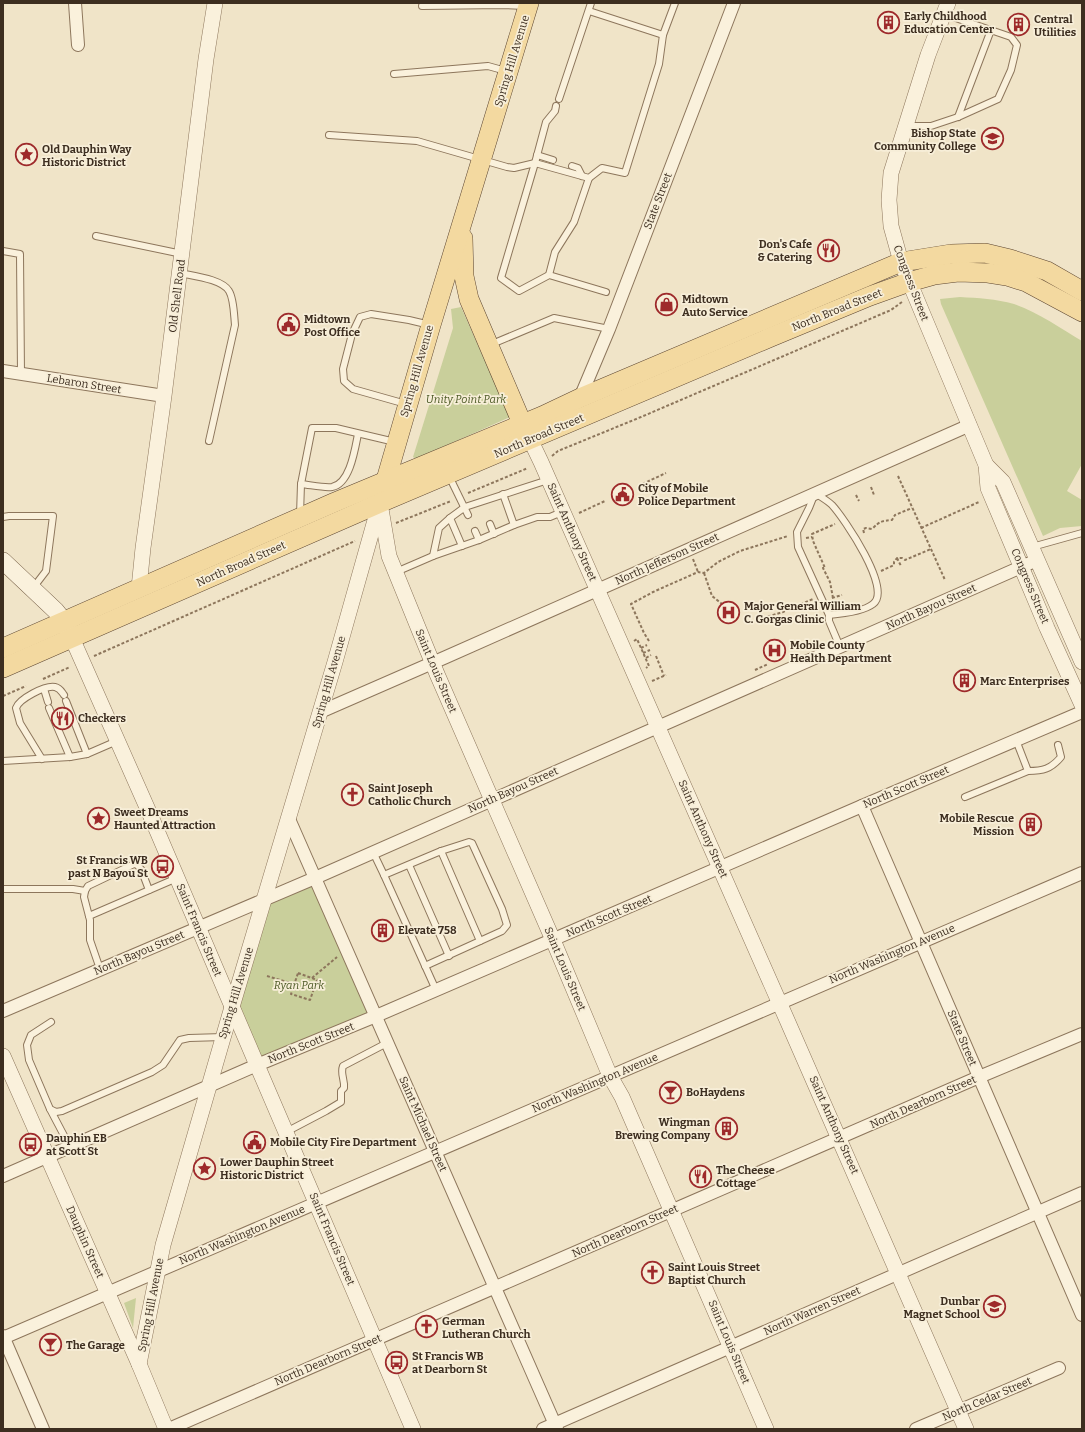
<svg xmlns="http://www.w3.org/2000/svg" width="1085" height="1432" font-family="Bitter,serif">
  <rect width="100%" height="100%" fill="#f0e4c8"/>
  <g fill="#c9cf9b">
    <path d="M960,297C978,298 996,299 1014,304C1036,311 1062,329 1082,341V464L1067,491L1082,500V526L1060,528L1043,536L941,304L940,299Z"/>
    <polygon points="461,307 510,417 416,459 413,457 453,328 451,309"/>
    <polygon points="315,878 376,1016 257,1065 232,1007 265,899"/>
    <polygon points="136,1298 133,1328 124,1303"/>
  </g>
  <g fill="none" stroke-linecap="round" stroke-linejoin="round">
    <defs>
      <g id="service">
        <polyline points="422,6 503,5 525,6"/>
        <polyline points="589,11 663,35"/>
        <polyline points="394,74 488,66 506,71"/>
        <polyline points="559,99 591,3"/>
        <polyline points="556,106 555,111 546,122 535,163 501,278 519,291 549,275 606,292"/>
        <polyline points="958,117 991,30"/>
        <polyline points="907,126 931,126 958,117 998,99 1011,70 1017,45 1011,37 944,14"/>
        <polyline points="329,135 417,141 507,167 514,168 535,163 589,178 602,168 625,173 659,64 663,35 675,3"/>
        <polyline points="537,155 553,160"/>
        <polyline points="572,166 578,168 582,176"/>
        <polyline points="96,236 182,254"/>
        <polyline points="3,251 20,254 21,374"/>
        <path d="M180,273C193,276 222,279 229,291C234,299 234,316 235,325L209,441"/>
        <polyline points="549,275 555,252 574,222 589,178"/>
        <polyline points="492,344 554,318 609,329"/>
        <polyline points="406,404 353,389 344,381 343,369 352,334 360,317 371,314 409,320 430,325"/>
        <polyline points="449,476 468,515"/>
        <polyline points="548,480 465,507 450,518 439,528 433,556 479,540 514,525 537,517 550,517 562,512"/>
        <path d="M301,484C311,485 323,488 332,487C350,484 355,449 358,434"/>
        <path d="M815,493C821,497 828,501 832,505C844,518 893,590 873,604C863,612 841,614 829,615L798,547L797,532L809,508Z"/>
        <polyline points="503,494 514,525"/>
        <polyline points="300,515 301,484 312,428 336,428 395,442"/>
        <polyline points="3,517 9,516 53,516 46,571 33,588"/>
        <polyline points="450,518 462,546"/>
        <polyline points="490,524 494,534"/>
        <polyline points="475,531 479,540"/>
        <polyline points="1032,547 1082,533"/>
        <polyline points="396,572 433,556"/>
        <polyline points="829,615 829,621 840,647"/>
        <polyline points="44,689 48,702"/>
        <polyline points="66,701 87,754"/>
        <polyline points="49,708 70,757"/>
        <path d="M1016,740L1028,771C1043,771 1051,769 1061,757L1058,745"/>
        <path d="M42,759L20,723L16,708C19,699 45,685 55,687C60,688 61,691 64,695"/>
        <polyline points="3,761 70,757 87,754 117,741"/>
        <polyline points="965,797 1028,771"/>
        <polyline points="441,851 480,941"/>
        <polyline points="373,852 384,875 436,990"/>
        <polyline points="409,865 449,956"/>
        <polyline points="384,875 441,851 469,842 472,843 502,909 507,925 502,931 425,966"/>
        <polyline points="3,889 73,889 85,891"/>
        <polyline points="89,916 177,878"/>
        <polyline points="100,969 90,940 90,920 84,897 85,891 88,886 134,864 137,865 141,869 149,890"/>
        <polyline points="51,1022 31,1035 27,1045 29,1060 50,1109 56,1112 62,1111 152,1072 163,1065 180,1040 189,1038 223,1037"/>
        <polyline points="50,1109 70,1147"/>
        <path d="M286,1132L326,1111L341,1102V1091L344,1088C345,1080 340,1074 343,1066L387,1043"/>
      </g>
      <g id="minor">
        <polyline points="75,3 78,45"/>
        <polyline points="3,371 164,396"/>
        <polyline points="580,398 609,329 734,3"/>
        <polyline points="320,712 446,657 970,425"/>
        <polyline points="862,806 1082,1315"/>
        <polyline points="289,819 557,1429"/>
        <polyline points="3,1011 315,878 1037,560"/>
        <polyline points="3,1176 257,1065 376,1016 862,806 1082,712"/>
        <polyline points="3,1336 43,1429"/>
        <polyline points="3,1338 1082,873"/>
        <polyline points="169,1429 979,1077 1082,1034"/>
        <polyline points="543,1429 1082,1193"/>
        <polyline points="916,1429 1059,1368"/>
      </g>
      <g id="tertiary">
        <polyline points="948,3 928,55 891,173 889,200 891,226 901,262 986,465 988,488 1047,628 1082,705"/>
        <polyline points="530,439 541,462 787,1020 966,1429"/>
        <polyline points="986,465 1003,482 1082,662"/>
        <polyline points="380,503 389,556 437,674 553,940 610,1076 622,1097 766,1429"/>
        <polyline points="139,588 143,548 164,396 206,59 215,3"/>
        <polyline points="72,638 149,812 257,1065 413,1429"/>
        <polyline points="3,1056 139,1364 166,1429"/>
        <polyline points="139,1364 163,1245 232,1007 335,662 379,506"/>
      </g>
      <polyline id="secondary" points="3,561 56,611 64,621 69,633"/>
      <g id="primary">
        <polyline points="463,238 464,276 469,299 527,435"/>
        <polyline points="383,490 431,325 529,3"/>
        <polyline points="3,648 333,503 542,416 580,398 901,262 951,254 985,253 1010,259 1047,271 1082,291"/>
        <polyline points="3,668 380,503 771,337 870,296 909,282 934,275 958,272 988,273 1007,276 1026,282 1082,312"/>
      </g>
    </defs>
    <use href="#service" stroke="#8d765c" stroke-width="8"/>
    <use href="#minor" stroke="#8d765c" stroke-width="14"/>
    <use href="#tertiary" stroke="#8d765c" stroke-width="16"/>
    <use href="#secondary" stroke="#6f573f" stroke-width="18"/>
    <use href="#primary" stroke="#5b4430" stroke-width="20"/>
    <g stroke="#8d765c" stroke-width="2" stroke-dasharray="3 2" stroke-linecap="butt">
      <polyline points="552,456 558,451 641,417 891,310 902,302"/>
      <polyline points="898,476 945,580"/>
      <polyline points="638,486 666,473"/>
      <polyline points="871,487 874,495"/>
      <polyline points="468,493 528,468"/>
      <polyline points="856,495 859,501"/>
      <polyline points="579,513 605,501"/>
      <polyline points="396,523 451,501"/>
      <polyline points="921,528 979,502"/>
      <path d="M864,533L863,529L866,528L872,529C880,521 882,521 892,520L895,515L912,508"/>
      <polyline points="806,538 812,537"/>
      <polyline points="897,558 901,566"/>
      <polyline points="693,559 698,572"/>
      <polyline points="881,571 894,565 894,562 897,558 902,558 905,560 931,549"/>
      <polyline points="704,573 712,596 722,604"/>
      <polyline points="832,598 842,595"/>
      <polyline points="833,598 830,582 823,568 825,568 813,541 812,534 835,524"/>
      <polyline points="763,618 783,612 813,599"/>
      <polyline points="634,641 637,639 649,666 646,668"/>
      <polyline points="649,641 644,633 631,604 653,592 698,572 704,573 718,562 740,551 788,536"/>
      <polyline points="641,648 647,645"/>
      <polyline points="643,653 650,650"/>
      <polyline points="94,656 355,541"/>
      <polyline points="656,656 664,676"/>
      <polyline points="646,658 651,655"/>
      <polyline points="755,670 768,664"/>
      <polyline points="43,679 70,667"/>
      <polyline points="652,681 666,675"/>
      <polyline points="3,696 26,686"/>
      <polygon points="298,973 317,980 310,1000 291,994"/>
      <polyline points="267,976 294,984"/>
      <polyline points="312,978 337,957"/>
    </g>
    <use href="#service" stroke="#faf1dc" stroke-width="6"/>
    <use href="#minor" stroke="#faf1dc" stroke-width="12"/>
    <use href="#tertiary" stroke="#faf1dc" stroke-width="15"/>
    <use href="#secondary" stroke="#faf1dc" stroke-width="17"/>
    <use href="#primary" stroke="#f3d9a0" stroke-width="19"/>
  </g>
  <defs>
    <symbol id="building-ring" viewBox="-11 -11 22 22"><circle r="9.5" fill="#f7eed8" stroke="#9e2a2b" stroke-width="1.5"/><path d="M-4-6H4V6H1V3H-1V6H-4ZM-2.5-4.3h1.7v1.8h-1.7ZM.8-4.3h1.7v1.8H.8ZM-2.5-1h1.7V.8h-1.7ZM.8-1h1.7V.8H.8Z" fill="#9e2a2b"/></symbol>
    <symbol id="university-ring" viewBox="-11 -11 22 22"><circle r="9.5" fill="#f7eed8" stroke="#9e2a2b" stroke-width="1.5"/><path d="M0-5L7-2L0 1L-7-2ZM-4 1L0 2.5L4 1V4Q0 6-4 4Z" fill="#9e2a2b"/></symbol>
    <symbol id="sight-ring" viewBox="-11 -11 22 22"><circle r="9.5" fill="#f7eed8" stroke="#9e2a2b" stroke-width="1.5"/><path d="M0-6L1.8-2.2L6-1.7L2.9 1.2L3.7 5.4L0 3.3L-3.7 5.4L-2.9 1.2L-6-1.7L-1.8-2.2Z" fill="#9e2a2b"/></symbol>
    <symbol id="restaurant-ring" viewBox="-11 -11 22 22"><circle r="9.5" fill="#f7eed8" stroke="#9e2a2b" stroke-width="1.5"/><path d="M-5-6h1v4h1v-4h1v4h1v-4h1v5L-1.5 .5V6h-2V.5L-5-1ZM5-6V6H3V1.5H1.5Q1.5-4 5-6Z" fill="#9e2a2b"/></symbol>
    <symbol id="shop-ring" viewBox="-11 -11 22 22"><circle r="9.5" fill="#f7eed8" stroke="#9e2a2b" stroke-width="1.5"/><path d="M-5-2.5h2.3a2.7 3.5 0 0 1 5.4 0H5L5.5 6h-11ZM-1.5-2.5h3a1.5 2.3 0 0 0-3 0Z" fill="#9e2a2b"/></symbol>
    <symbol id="civic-ring" viewBox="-11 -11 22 22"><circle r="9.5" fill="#f7eed8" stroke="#9e2a2b" stroke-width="1.5"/><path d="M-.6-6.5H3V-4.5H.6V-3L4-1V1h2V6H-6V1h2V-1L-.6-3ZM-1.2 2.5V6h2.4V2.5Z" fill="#9e2a2b"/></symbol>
    <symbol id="hospital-ring" viewBox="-11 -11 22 22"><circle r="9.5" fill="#f7eed8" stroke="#9e2a2b" stroke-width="1.5"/><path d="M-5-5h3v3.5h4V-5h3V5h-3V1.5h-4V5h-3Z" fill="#9e2a2b"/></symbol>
    <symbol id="church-ring" viewBox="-11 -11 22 22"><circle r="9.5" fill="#f7eed8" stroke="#9e2a2b" stroke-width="1.5"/><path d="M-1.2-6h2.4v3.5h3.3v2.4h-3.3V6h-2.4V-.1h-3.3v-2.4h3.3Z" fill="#9e2a2b"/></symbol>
    <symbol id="bus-ring" viewBox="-11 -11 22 22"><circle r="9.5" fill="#f7eed8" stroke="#9e2a2b" stroke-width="1.5"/><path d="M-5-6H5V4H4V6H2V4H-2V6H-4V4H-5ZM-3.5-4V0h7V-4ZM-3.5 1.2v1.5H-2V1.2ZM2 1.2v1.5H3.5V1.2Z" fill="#9e2a2b"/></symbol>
    <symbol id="bar-ring" viewBox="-11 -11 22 22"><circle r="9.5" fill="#f7eed8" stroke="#9e2a2b" stroke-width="1.5"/><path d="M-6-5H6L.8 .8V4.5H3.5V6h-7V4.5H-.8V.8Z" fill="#9e2a2b"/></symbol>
    <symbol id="school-ring" viewBox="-11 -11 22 22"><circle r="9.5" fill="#f7eed8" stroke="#9e2a2b" stroke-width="1.5"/><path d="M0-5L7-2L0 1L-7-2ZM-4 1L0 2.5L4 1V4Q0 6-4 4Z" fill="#9e2a2b"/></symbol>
  </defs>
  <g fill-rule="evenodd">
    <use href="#building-ring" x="876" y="10" width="25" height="25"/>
    <use href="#building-ring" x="1006" y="12" width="25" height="25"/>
    <use href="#university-ring" x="980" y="126" width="25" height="25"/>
    <use href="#sight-ring" x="14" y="142" width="25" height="25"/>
    <use href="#restaurant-ring" x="816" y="238" width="25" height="25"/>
    <use href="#shop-ring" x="654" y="292" width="25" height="25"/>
    <use href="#civic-ring" x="276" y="312" width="25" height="25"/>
    <use href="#civic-ring" x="610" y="482" width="25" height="25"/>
    <use href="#hospital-ring" x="716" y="600" width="25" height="25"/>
    <use href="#hospital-ring" x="762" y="638" width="25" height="25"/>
    <use href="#building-ring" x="952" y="668" width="25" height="25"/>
    <use href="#restaurant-ring" x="50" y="706" width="25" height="25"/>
    <use href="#church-ring" x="340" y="782" width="25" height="25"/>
    <use href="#sight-ring" x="86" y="806" width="25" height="25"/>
    <use href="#building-ring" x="1018" y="812" width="25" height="25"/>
    <use href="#bus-ring" x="150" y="854" width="25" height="25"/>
    <use href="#building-ring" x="370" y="918" width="25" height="25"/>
    <use href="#bar-ring" x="658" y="1080" width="25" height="25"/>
    <use href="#building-ring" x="714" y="1116" width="25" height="25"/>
    <use href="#civic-ring" x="242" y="1130" width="25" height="25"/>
    <use href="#bus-ring" x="18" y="1132" width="25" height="25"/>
    <use href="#sight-ring" x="192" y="1156" width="25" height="25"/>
    <use href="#restaurant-ring" x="688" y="1164" width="25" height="25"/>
    <use href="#church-ring" x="640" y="1260" width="25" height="25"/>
    <use href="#school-ring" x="982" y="1294" width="25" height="25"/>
    <use href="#church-ring" x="414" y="1314" width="25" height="25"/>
    <use href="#bar-ring" x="38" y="1332" width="25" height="25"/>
    <use href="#bus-ring" x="384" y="1350" width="25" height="25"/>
  </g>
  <g text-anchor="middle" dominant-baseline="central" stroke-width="3.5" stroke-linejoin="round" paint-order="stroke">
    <g font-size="11" font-weight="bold" fill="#3d2e20" stroke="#f7eed8" text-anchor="start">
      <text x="904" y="16">Early Childhood<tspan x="904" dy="13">Education Center</tspan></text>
      <text x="1034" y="19">Central<tspan x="1034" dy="13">Utilities</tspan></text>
      <text x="976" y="133" text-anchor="end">Bishop State<tspan x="976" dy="13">Community College</tspan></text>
      <text x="42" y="149">Old Dauphin Way<tspan x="42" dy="13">Historic District</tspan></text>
      <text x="812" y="244" text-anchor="end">Don's Cafe<tspan x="812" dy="13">&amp; Catering</tspan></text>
      <text x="682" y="299">Midtown<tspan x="682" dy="13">Auto Service</tspan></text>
      <text x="304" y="319">Midtown<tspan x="304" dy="13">Post Office</tspan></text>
      <text x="638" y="488">City of Mobile<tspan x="638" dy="13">Police Department</tspan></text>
      <text x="744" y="606">Major General William<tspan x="744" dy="13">C. Gorgas Clinic</tspan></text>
      <text x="790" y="645">Mobile County<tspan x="790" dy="13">Health Department</tspan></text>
      <text x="980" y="681">Marc Enterprises</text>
      <text x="78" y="718">Checkers</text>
      <text x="368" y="788">Saint Joseph<tspan x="368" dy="13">Catholic Church</tspan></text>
      <text x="114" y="812">Sweet Dreams<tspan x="114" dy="13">Haunted Attraction</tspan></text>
      <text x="1014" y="818" text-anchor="end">Mobile Rescue<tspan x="1014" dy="13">Mission</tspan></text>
      <text x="148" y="860" text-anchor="end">St Francis WB<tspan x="148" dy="13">past N Bayou St</tspan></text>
      <text x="398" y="930">Elevate 758</text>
      <text x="686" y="1092">BoHaydens</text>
      <text x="710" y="1122" text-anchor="end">Wingman<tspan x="710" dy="13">Brewing Company</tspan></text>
      <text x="46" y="1138">Dauphin EB<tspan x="46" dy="13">at Scott St</tspan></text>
      <text x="270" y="1142">Mobile City Fire Department</text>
      <text x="220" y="1162">Lower Dauphin Street<tspan x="220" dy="13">Historic District</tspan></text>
      <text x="716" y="1170">The Cheese<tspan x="716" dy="13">Cottage</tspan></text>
      <text x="668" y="1267">Saint Louis Street<tspan x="668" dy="13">Baptist Church</tspan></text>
      <text x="980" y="1301" text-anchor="end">Dunbar<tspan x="980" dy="13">Magnet School</tspan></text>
      <text x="442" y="1321">German<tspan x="442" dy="13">Lutheran Church</tspan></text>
      <text x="66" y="1345">The Garage</text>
      <text x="412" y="1356">St Francis WB<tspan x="412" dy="13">at Dearborn St</tspan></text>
    </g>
    <g font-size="11" fill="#3d2e20" stroke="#f7eed8">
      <text transform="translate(512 61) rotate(-73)">Spring Hill Avenue</text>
      <text transform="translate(658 201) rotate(-69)">State Street</text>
      <text transform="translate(911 283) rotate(69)">Congress Street</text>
      <text transform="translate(177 296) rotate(-83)">Old Shell Road</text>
      <text transform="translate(837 310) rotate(-22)">North Broad Street</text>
      <text transform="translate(417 371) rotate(-74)">Spring Hill Avenue</text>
      <text transform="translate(84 384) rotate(9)">Lebaron Street</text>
      <text transform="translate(539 436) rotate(-23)">North Broad Street</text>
      <text transform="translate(572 532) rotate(66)">Saint Anthony Street</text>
      <text transform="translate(667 559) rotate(-24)">North Jefferson Street</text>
      <text transform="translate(241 564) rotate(-24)">North Broad Street</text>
      <text transform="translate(1030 586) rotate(67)">Congress Street</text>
      <text transform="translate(931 607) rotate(-24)">North Bayou Street</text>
      <text transform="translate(436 671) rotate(67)">Saint Louis Street</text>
      <text transform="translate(329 682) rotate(-74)">Spring Hill Avenue</text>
      <text transform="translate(906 787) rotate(-23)">North Scott Street</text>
      <text transform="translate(513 790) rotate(-24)">North Bayou Street</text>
      <text transform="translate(703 829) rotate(66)">Saint Anthony Street</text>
      <text transform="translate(609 916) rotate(-23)">North Scott Street</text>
      <text transform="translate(199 930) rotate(67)">Saint Francis Street</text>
      <text transform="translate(139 953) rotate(-23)">North Bayou Street</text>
      <text transform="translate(892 954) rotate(-23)">North Washington Avenue</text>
      <text transform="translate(565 969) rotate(67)">Saint Louis Street</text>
      <text transform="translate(236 993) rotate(-73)">Spring Hill Avenue</text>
      <text transform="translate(962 1038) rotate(67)">State Street</text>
      <text transform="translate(311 1043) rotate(-22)">North Scott Street</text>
      <text transform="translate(595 1083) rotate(-23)">North Washington Avenue</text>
      <text transform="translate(923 1102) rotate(-24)">North Dearborn Street</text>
      <text transform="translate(423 1124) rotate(66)">Saint Michael Street</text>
      <text transform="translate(834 1125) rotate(66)">Saint Anthony Street</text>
      <text transform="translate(625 1231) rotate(-24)">North Dearborn Street</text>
      <text transform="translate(242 1235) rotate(-23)">North Washington Avenue</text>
      <text transform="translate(332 1239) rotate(67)">Saint Francis Street</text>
      <text transform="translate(85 1242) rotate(66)">Dauphin Street</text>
      <text transform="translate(151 1305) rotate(-79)">Spring Hill Avenue</text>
      <text transform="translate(812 1311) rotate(-24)">North Warren Street</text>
      <text transform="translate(729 1342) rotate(67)">Saint Louis Street</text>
      <text transform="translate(328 1360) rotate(-23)">North Dearborn Street</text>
      <text transform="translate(987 1399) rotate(-23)">North Cedar Street</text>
    </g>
    <g font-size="11" font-style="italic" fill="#4d5a26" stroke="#f7eed8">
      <text x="466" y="399">Unity Point Park</text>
      <text x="299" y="985">Ryan Park</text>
    </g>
  </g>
  <rect width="1085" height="1432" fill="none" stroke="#3d2e20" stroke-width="8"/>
</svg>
